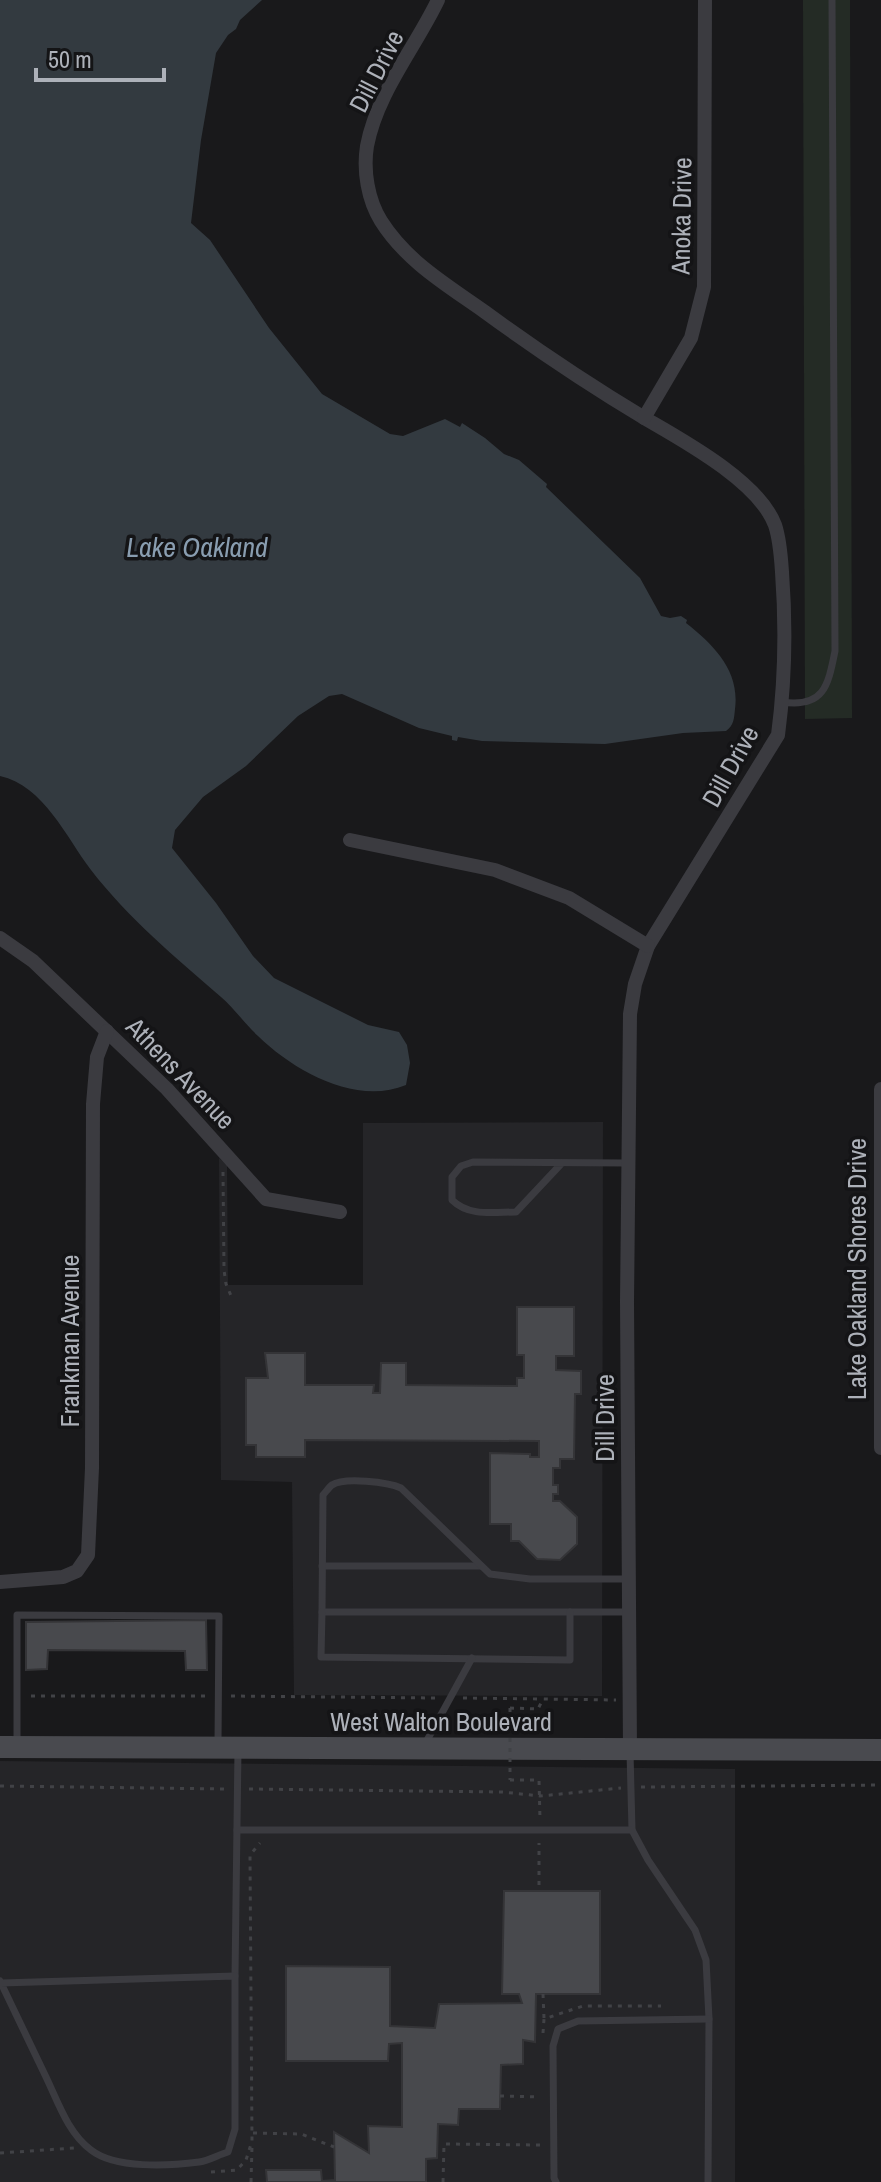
<svg xmlns="http://www.w3.org/2000/svg" width="881" height="2182" font-family="'Archivo Narrow',sans-serif">
  <rect width="100%" height="100%" fill="#19191b"/>
  <g fill="#252528">
    <polygon points="603,1122 602,1696 294,1695 292,1482 221,1480 219,1158 227,1165 228,1285 363,1285 363,1123"/>
    <polygon points="0,1761 735,1769 735,2182 0,2182"/>
  </g>
  <polygon fill="#242b25" points="803,0 850,0 852,718 805,719"/>
  <path fill="#333a40" d="M0,0H262L240,20L236,29L228,35L216,53L201,140L191,223L210,240L269,328L322,394L390,434L403,436L445,419L460,427L462,423L485,438L504,454L519,460L547,484L546,487L640,578L661,616L670,618L681,616L687,620L686,623C714,645 740,671 735,709C734,719 734,725 726,731L683,733L605,744L482,741L458,737L457,741L452,740V736L419,728L342,694L329,696L298,716L246,766L203,797L175,830L172,848L216,903L253,956L274,978L368,1025L399,1032L407,1045L410,1063L406,1085C356,1106 294,1071 258,1036C245,1024 234,1008 221,997C175,957 128,918 91,870C66,837 44,786 0,776Z"/>
  <g fill="#48494d" stroke="#343437" stroke-width="2">
    <polygon points="517,1307 574,1307 574,1356 556,1356 556,1370 581,1371 581,1394 575,1394 574,1459 560,1459 560,1468 553,1468 553,1485 558,1485 558,1494 553,1494 553,1501 560,1501 577,1517 577,1544 560,1560 537,1559 519,1541 511,1541 511,1524 490,1524 490,1453 530,1454 530,1457 539,1457 539,1441 305,1440 305,1457 256,1457 256,1445 246,1445 246,1378 268,1378 265,1353 305,1353 305,1385 374,1385 373,1393 380,1393 381,1363 406,1363 406,1385 517,1386 517,1378 524,1378 524,1355 517,1355"/>
    <polygon points="206,1620 207,1670 186,1670 185,1651 48,1650 47,1669 26,1670 26,1622"/>
    <polygon points="504,1891 600,1891 600,1994 536,1994 535,2042 523,2040 523,2064 501,2065 500,2109 459,2109 458,2125 438,2124 437,2158 426,2159 426,2182 267,2182 266,2170 321,2170 322,2181 335,2180 334,2132 369,2153 368,2126 402,2127 402,2043 389,2044 388,2061 286,2061 286,1966 390,1967 390,2026 435,2028 439,2004 522,2003 519,1994 502,1994"/>
  </g>
  <g fill="none" stroke-linecap="round" stroke-linejoin="round">
    <g stroke="#414246" stroke-width="3" stroke-dasharray="4 6" stroke-linecap="butt">
      <polyline points="223,1172 224,1270 226,1284 232,1298"/>
      <polyline points="31,1696 207,1696"/>
      <polyline points="231,1696 435,1698"/>
      <polyline points="463,1698 543,1699"/>
      <polyline points="510,1708 538,1709 543,1699 616,1700"/>
      <polyline points="510,1780 539,1780 540,1819"/>
      <polyline points="0,1786 226,1789"/>
      <polyline points="641,1787 881,1785"/>
      <polyline points="249,1789 503,1792 540,1796 621,1788"/>
      <polyline points="539,1885 539,1843"/>
      <polyline points="543,1994 544,2018"/>
      <polyline points="543,2033 544,2019 583,2006 661,2006"/>
      <polyline points="500,2096 540,2097"/>
      <polyline points="253,2133 301,2134 334,2147"/>
      <polyline points="0,2153 74,2148"/>
      <polyline points="211,2172 237,2170 246,2160 252,2141 250,1855 260,1843"/>
      <polyline points="251,2182 252,2146"/>
      <polyline points="443,2182 444,2144 542,2145"/>
    </g>
    <g stroke="#3b3b40" stroke-width="7">
      <path d="M782,702C824,708 828,686 835,651L832,0"/>
      <path d="M562,1163L516,1212C494,1212 469,1217 452,1200V1177L461,1166L473,1162L628,1163"/>
      <polyline points="322,1566 481,1566"/>
      <path d="M629,1579H530L490,1574L401,1488C388,1482 344,1477 332,1485C330,1486 325,1493 323,1495L322,1612H629"/>
      <polyline points="322,1612 321,1657 570,1660 570,1612"/>
      <polyline points="425,1744 472,1658"/>
      <polyline points="17,1746 17,1615 219,1616 218,1743"/>
      <polyline points="630,1752 632,1830 648,1860 695,1930 706,1960 709,2019 708,2182"/>
      <polyline points="237,1830 632,1830"/>
      <polyline points="235,1976 238,1750"/>
      <path d="M0,1981L1,1983C16,2014 31,2046 46,2077C58,2102 68,2133 91,2150C115,2169 169,2166 199,2162C208,2161 218,2155 228,2152L235,2129V1976L1,1983"/>
      <polyline points="556,2182 554,2178 553,2046 558,2029 578,2021 709,2019"/>
    </g>
    <g stroke="#3b3b40" stroke-width="14">
      <path d="M438,0C415,48 377,93 367,146C363,171 368,200 381,221C407,262 447,285 485,312C537,350 591,386 646,419C684,441 759,482 775,525C780,540 781,557 782,572C786,626 785,682 778,735L648,946L635,984L630,1014L627,1302L630,1750"/>
      <polyline points="644,418 691,338 704,287 705,0"/>
      <polyline points="350,840 495,870 569,898 648,946"/>
      <polyline points="0,938 33,961 167,1089 266,1199 340,1212"/>
      <polyline points="881,1089 881,1448"/>
      <polyline points="0,1582 63,1577 77,1571 88,1555 92,1468 93,1104 97,1057 107,1031"/>
    </g>
    <polyline stroke="#494a4f" stroke-width="22" points="0,1747 881,1750"/>
    <polyline stroke="#414246" stroke-width="3" stroke-dasharray="4 6" stroke-linecap="butt" points="510,1708 510,1780"/>
  </g>
  <g text-anchor="middle" dominant-baseline="central" stroke-width="7" stroke-linejoin="round" paint-order="stroke">
    <g font-size="26" fill="#adb1b9" stroke="#141416">
      <text transform="translate(376 71) rotate(-63)">Dill Drive</text>
      <text transform="translate(681 216) rotate(-89)">Anoka Drive</text>
      <text transform="translate(730 766) rotate(-61)">Dill Drive</text>
      <text transform="translate(181 1073) rotate(46)">Athens Avenue</text>
      <text transform="translate(856 1269) rotate(-90)">Lake Oakland Shores Drive</text>
      <text transform="translate(69 1341) rotate(-90)">Frankman Avenue</text>
      <text transform="translate(604 1418) rotate(-90)">Dill Drive</text>
      <text x="441" y="1721">West Walton Boulevard</text>
    </g>
    <g font-size="28" font-style="italic" fill="#899db0" stroke="#141416">
      <text x="197" y="547">Lake Oakland</text>
    </g>
  </g>
  <path d="M36 68v12h128v-12" fill="none" stroke="#adb1b9" stroke-width="4"/>
  <text x="48" y="68" font-size="24" fill="#adb1b9" stroke="#141416" stroke-width="6" paint-order="stroke">50 m</text>
</svg>
